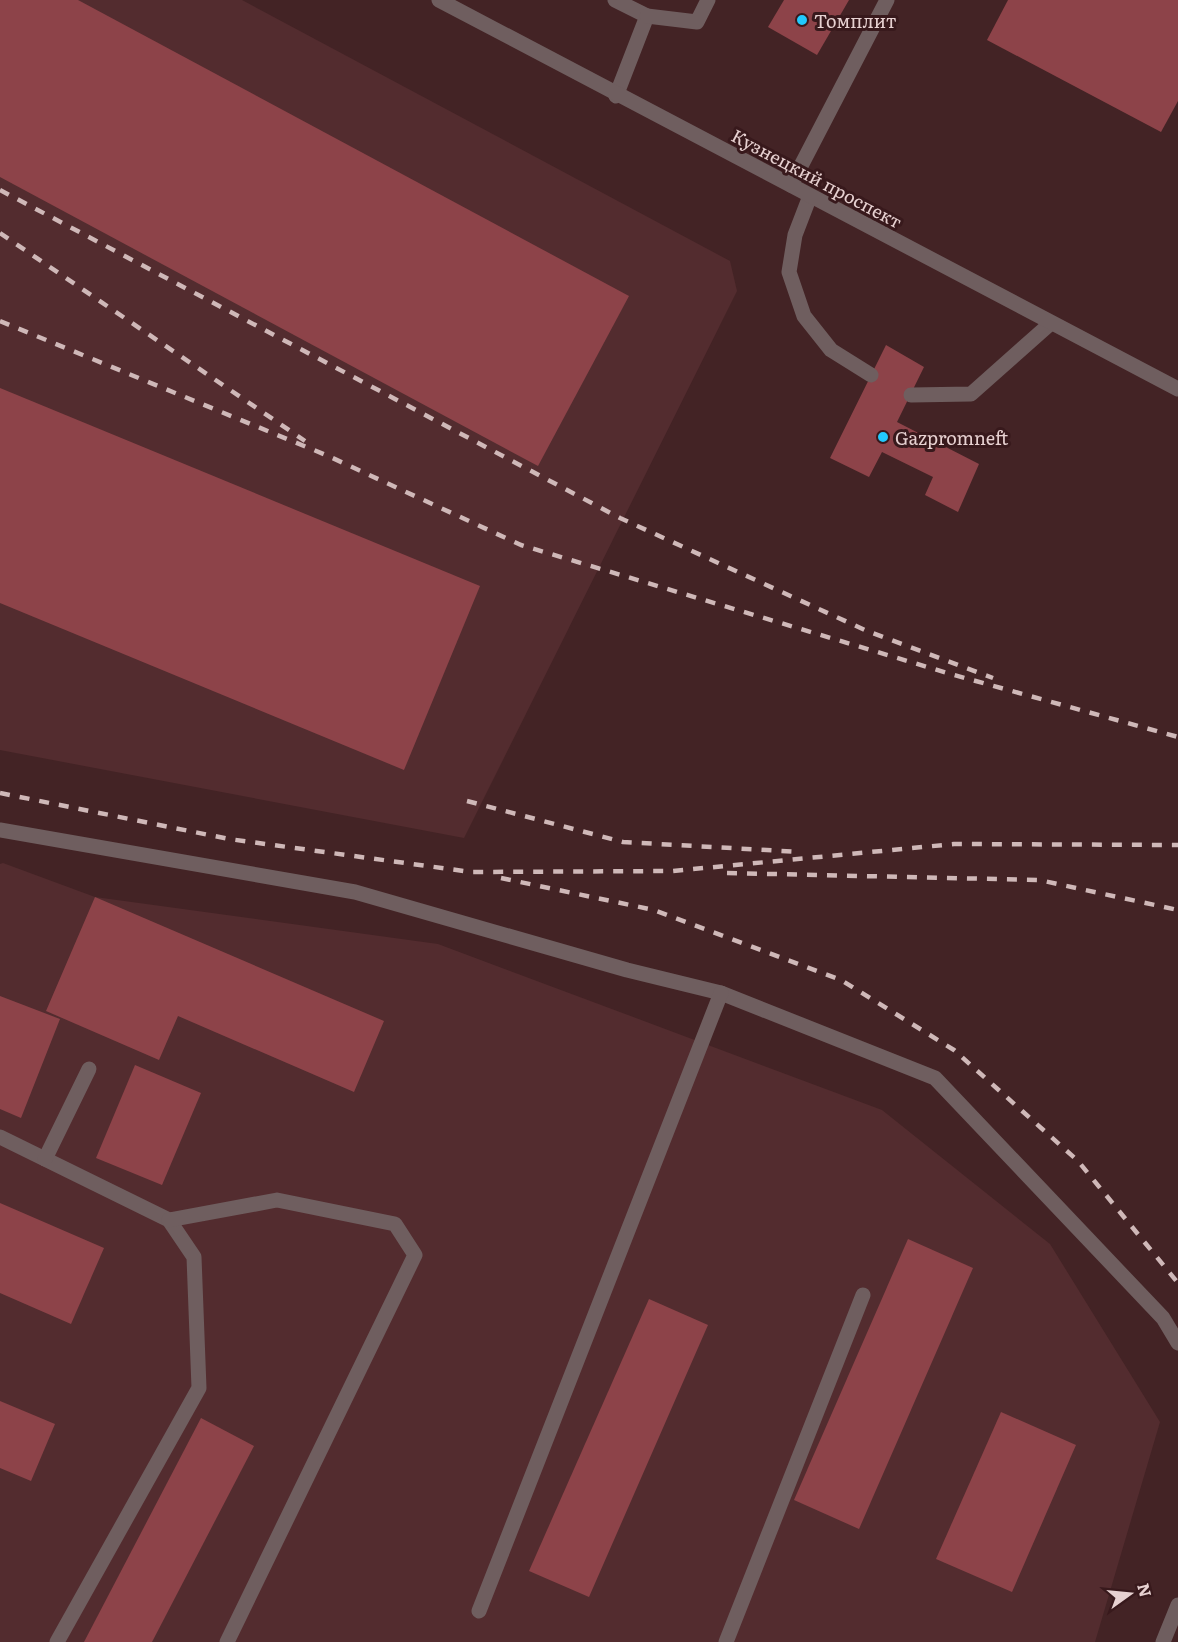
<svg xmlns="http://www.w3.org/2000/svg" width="1178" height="1642" font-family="Literata,serif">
  <rect width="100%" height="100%" fill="#432325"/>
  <g fill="#532c2f">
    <polygon points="0,0 242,0 730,261 737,291 464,838 0,750"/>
    <polygon points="3,863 95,897 438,944 882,1110 1050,1244 1160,1422 1095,1642 0,1642 0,864"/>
  </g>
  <g fill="#8d4349">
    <polygon points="0,0 78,0 629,296 538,466 0,177"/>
    <polygon points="784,0 849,0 817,55 768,27"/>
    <polygon points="1008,0 1178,0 1178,101 1161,132 987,40"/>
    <polygon points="886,345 924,367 897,422 979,464 958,512 925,495 933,477 882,452 869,477 830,458"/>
    <polygon points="0,388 480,586 404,770 0,603"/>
    <polygon points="95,897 384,1021 354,1092 178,1016 159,1060 46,1011"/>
    <polygon points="0,996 60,1019 21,1118 0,1109"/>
    <polygon points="135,1065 201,1093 162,1185 96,1158"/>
    <polygon points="0,1203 104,1248 71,1324 0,1293"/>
    <polygon points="908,1239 973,1268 859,1529 794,1500"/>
    <polygon points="649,1299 708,1325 589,1597 529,1571"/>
    <polygon points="0,1401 55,1424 31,1481 0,1468"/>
    <polygon points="1001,1412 1076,1445 1012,1592 936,1559"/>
    <polygon points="201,1418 254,1446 152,1642 84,1642"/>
  </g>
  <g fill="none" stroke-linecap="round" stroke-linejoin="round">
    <g stroke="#6f5e5f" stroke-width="15">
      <polyline points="615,0 647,16 616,96"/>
      <polyline points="647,16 697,22 708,0"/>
      <polyline points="791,185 887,0"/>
      <polyline points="810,196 795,235 789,272 804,316 831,350 871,375"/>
      <polyline points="911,395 971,394 1051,323"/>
      <polyline points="0,830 355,892 627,970 721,993 935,1078 1163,1318 1178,1343"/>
      <polyline points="0,1137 169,1220 194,1257 199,1388 57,1642"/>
      <polyline points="45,1159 89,1069"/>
      <polyline points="169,1220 277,1200 395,1224 415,1255 227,1642"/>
      <polyline points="479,1611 721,993"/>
      <polyline points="726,1642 863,1295"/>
      <polyline points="1163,1642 1178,1605"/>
    </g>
    <polyline stroke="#6f5e5f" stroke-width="15" points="439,0 1178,389"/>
    <g stroke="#cfb8b8" stroke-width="4.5" stroke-dasharray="10 10" stroke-linecap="butt">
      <polyline points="0,190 620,518 867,631 993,678"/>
      <polyline points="0,233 305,441"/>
      <polyline points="0,321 326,455 521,545 954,675 1178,737"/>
      <polyline points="0,793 229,839 471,872 673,871 954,844 1178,845"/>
      <polyline points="467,801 623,842 801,852"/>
      <polyline points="727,873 1039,880 1178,910"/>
      <polyline points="501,878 654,910 841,980 954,1050 1078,1161 1178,1283"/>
    </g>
  </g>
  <g fill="#22c9fd" stroke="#38191c" stroke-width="2">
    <circle cx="802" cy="20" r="6"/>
    <circle cx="883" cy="437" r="6"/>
  </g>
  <g text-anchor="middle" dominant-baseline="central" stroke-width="6" stroke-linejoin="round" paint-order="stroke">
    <g font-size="18" fill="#e7d1d1" stroke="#38191c" text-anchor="start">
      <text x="814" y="20">Томплит</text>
      <text x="895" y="437">Gazpromneft</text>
    </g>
    <g font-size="18" fill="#e7d1d1" stroke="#38191c">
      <text transform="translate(817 178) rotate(28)">Кузнецкий проспект</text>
    </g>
  </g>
  <g transform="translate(1130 1594) rotate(75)" stroke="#38191c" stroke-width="4.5" paint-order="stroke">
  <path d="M0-4.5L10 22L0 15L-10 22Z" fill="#e7d1d1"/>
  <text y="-9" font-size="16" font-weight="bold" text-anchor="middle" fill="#e7d1d1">N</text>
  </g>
</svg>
